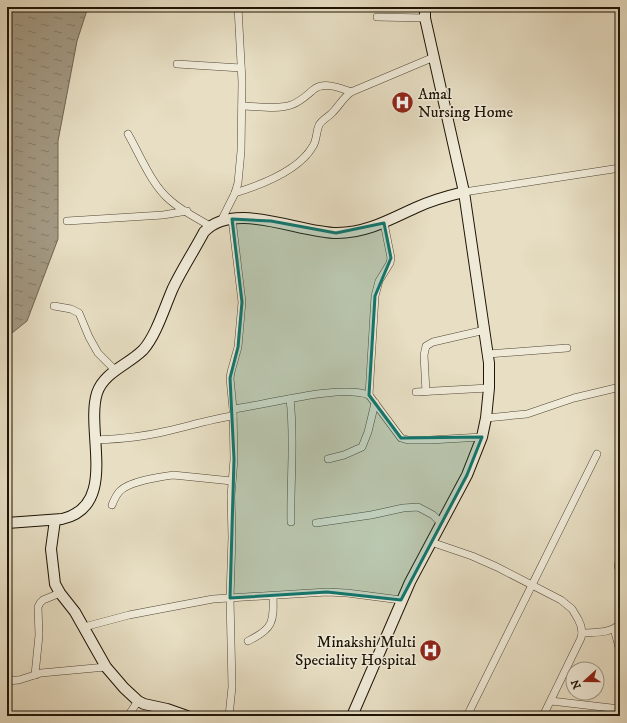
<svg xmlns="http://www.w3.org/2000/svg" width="627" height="723" font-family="'IM FELL DW Pica',serif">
  <defs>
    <pattern id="water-ripples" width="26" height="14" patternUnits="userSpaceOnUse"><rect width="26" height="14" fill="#a39983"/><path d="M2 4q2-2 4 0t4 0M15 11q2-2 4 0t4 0" fill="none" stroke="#847c69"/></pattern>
  </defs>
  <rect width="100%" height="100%" fill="#e7dec3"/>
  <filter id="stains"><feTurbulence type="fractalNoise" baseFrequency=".005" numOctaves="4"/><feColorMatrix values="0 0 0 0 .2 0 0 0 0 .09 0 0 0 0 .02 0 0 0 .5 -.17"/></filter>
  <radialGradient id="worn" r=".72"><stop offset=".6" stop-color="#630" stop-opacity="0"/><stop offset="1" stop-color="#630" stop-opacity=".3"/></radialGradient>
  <polygon fill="url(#water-ripples)" stroke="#6e6451" points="7,7 88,7 77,41 58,141 58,239 27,321 7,337"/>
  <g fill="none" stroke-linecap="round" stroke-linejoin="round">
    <defs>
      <g id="street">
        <polyline points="377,17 425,18"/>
        <polyline points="177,64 241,68"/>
        <path d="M242,106C257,106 276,110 291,105C300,102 306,96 313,90C324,81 340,88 351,92"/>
        <path d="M128,134C140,155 152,186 171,201C182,211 197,218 210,226"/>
        <polyline points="464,192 620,168"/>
        <path d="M235,193C261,185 299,171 313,146C317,140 316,132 319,125C322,120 328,117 332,113C339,106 343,98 351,92L434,57"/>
        <polyline points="67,221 163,215 187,211"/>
        <polyline points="221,221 235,193 238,183 241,151 242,82 238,7"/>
        <polyline points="54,306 71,309 79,313 89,337 98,353 116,371"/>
        <polyline points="488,354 567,348"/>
        <polyline points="416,392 489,388"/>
        <polyline points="426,392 424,355 426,346 433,342 485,330"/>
        <polyline points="369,395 375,296 379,281 390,263 391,258 384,223"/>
        <path d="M290,399C295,440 290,481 291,522"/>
        <path d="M233,409C266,405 340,384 369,395L401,438L408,440H430L482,437"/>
        <polyline points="486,418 527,414 574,398 620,387"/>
        <path d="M96,440C120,439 143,437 167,431C189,426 211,419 233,416"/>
        <polyline points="328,459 344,455 362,447 368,432 375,403"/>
        <path d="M112,505C114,500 116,495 120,491C130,481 159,477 173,475L232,481"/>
        <polyline points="316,523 371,515 403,508 418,507 433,515 441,523"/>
        <polyline points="431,542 472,556 497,567 561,600 572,609 578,619 581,626 582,633 581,638 543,716"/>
        <polyline points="620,557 618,566 620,573"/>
        <polyline points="84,627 129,615 213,599 327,592 347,593 401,600"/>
        <polyline points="614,629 620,651"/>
        <path d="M582,633C596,632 609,634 620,624"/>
        <path d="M248,641C273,629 274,622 273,596"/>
        <polyline points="35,675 39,635 38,607 40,603 43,600 60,593"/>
        <polyline points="7,681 19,680 41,673 106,667"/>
        <polyline points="551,701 620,709"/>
        <polyline points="128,716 138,701"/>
        <polyline points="229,716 232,687 230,598 232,537 231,496 234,459 233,409 230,378 231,372 238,347 242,302 232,219"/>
        <polyline points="467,716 597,454"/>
      </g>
      <g id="secondary">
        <polyline points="55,520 51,549 55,584 60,593 75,612 106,667 124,688 138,701 144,704 167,709 187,716"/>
        <path d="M7,523L62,519C119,506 85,431 97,393C104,372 128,365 143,350C156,336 165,306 173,288C182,269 194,251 204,232C234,200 299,233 337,233C366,233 389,220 415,208C430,201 447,196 464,192"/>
        <polyline points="352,716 410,582 467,475 482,437 486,418 489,388 489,363 464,192 425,18 425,7"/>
      </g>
    </defs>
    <use href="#street" stroke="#514635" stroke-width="8"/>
    <use href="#secondary" stroke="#1f1406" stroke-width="12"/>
    <use href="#street" stroke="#efead8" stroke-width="7"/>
    <use href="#secondary" stroke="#efead8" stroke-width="10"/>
  </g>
  <path fill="#0f766e" fill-opacity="0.2" stroke="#0f766e" stroke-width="3" stroke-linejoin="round" d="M232,219L271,221L336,233L384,223L391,258L375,296L369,395L401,438L482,437L467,475L401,600L327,592L230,598L234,459L230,378L238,347L242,302Z"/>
  <defs>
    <symbol id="hospital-disc" viewBox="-11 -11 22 22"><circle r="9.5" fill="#8f2418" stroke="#efead8"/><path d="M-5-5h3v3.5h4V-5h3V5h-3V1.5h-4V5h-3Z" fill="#fff"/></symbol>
  </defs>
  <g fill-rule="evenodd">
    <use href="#hospital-disc" x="390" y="90" width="25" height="25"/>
    <use href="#hospital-disc" x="418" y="638" width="25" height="25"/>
  </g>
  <g text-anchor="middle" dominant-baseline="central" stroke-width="3" stroke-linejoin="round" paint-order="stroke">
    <g font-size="16" fill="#1f1406" stroke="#efead8" text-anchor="start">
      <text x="418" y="94">Amal<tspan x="418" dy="18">Nursing Home</tspan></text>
      <text x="416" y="642" text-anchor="end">Minakshi Multi<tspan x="416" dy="18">Speciality Hospital</tspan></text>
    </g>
  </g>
  <rect width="627" height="723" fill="none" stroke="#e7dec3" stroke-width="24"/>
  <rect x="8" y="8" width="611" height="707" fill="none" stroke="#1f1406" stroke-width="2"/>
  <rect x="12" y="12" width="603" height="699" fill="none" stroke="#1f1406"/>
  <g transform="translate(585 681) rotate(249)"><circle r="19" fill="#efead8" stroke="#9c9484"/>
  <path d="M0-3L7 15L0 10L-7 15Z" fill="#8f2418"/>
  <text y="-6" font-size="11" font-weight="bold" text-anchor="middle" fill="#1f1406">N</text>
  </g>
  <rect width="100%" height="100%" filter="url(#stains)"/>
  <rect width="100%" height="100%" fill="url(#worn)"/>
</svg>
